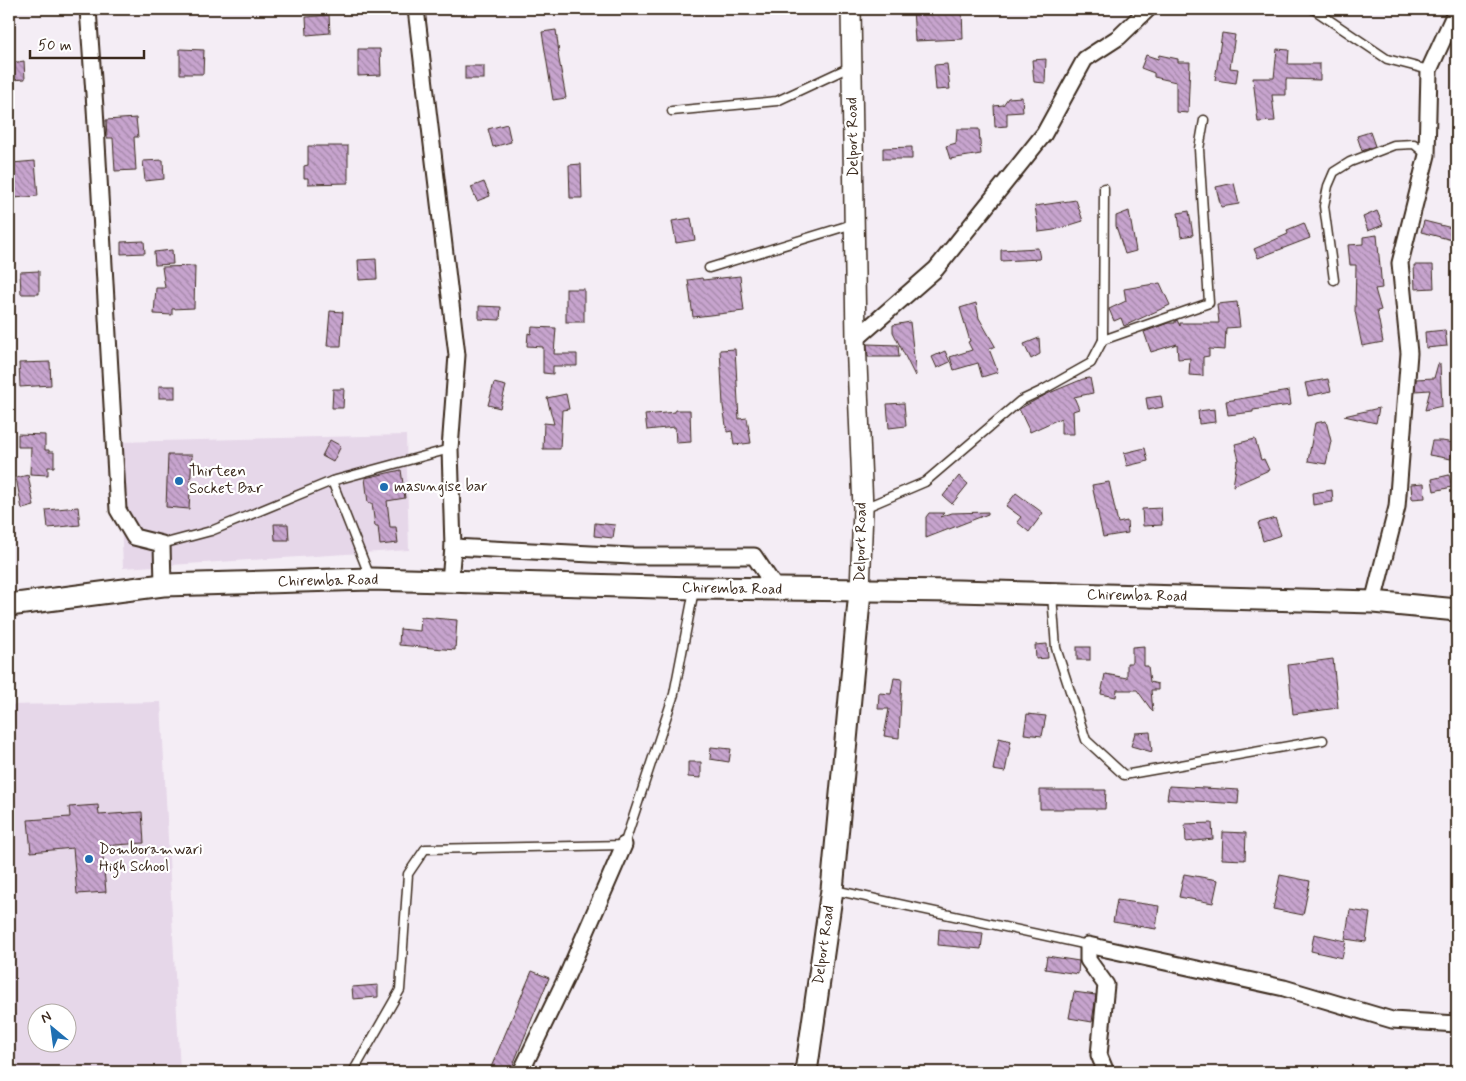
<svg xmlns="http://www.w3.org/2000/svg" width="1466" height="1081" font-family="Mynerve,sans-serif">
  <defs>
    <pattern id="building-back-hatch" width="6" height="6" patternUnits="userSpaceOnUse" patternTransform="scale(1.25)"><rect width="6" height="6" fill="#c7a4ce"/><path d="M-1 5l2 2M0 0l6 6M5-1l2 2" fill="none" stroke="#a386a7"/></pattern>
  </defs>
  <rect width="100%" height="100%" fill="#f4edf5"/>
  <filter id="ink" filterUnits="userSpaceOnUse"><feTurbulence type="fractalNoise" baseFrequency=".02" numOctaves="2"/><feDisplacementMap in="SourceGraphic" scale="10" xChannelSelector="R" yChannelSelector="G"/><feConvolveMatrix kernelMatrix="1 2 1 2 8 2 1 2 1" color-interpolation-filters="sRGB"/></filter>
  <g filter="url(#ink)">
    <g fill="#e6d7e9" fill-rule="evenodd">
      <polygon points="406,435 409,550 123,568 118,442"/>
      <path d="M161,702L180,1072H9V705ZM38,1014H68V1044H38Z"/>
    </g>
    <g fill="url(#building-back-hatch)" stroke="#3b2a1e">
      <polygon points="913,9 962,9 963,39 915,41"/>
      <polygon points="329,15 330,33 307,35 306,17"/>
      <polygon points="556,30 559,53 558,54 566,98 553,100 542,32"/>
      <polygon points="1222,33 1235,35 1230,68 1238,69 1236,83 1215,80"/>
      <polygon points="180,49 204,50 203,74 180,74"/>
      <polygon points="358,49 380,49 381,75 358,76"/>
      <polygon points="1277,49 1289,50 1288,64 1320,64 1320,80 1286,79 1286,95 1272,95 1275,121 1258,122 1253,78 1274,78"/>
      <polygon points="1146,55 1158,59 1159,55 1178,59 1178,62 1190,62 1188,113 1176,112 1176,82 1154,77 1154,73 1141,68"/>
      <polygon points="1046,59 1045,83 1034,82 1032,60"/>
      <polygon points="24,61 25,79 12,80 11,63"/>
      <polygon points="947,64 950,89 936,90 934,65"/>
      <rect x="465" y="66" width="19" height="13"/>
      <polygon points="1022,97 1023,112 1007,113 1007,126 995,127 994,106 1003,105 1008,98"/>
      <polygon points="136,118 138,137 134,137 136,170 115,171 113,138 107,138 106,120"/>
      <polygon points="507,124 511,142 493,147 488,129"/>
      <polygon points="957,129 979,129 981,154 950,159 946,146 956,143"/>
      <polygon points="1370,132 1375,146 1362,151 1357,136"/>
      <polygon points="308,146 348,146 348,183 308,184 308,178 304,178 304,166 308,165"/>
      <polygon points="912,147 912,159 883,159 883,148"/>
      <polygon points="163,160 164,179 145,181 143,161"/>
      <polygon points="35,161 38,196 14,198 12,163"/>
      <polygon points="581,164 582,198 570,198 569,165"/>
      <polygon points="484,182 490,196 477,201 471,187"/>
      <polygon points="1234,183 1239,204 1221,207 1216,187"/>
      <polygon points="1076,200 1083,221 1054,230 1039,232 1035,206"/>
      <polygon points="1129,211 1136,251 1125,254 1116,226 1116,216"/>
      <polygon points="1189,211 1193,235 1181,237 1178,213"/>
      <polygon points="1377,211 1383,225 1368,231 1363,217"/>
      <polygon points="691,218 695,240 676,243 672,221"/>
      <polygon points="1424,221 1452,228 1452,240 1421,232"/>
      <polygon points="1304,223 1310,238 1258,258 1254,249 1288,234 1287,230"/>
      <polygon points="1377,235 1382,288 1375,289 1381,310 1377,311 1383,342 1362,346 1355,311 1356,265 1350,265 1348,245 1363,244 1363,237"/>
      <polygon points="144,241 145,253 121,254 121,242"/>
      <polygon points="1038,248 1040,259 1001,261 1001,250"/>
      <polygon points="172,250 173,264 155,265 154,252"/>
      <polygon points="376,259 377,279 359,280 358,260"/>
      <polygon points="1414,265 1433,265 1434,288 1415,289"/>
      <polygon points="195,266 194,308 172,309 172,315 154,314 156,288 165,288 162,267"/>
      <polygon points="39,271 39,294 21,294 20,272"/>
      <polygon points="740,276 744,311 693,317 688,280 702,278 703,280"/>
      <polygon points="1160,283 1170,305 1124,326 1121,318 1114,321 1109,309 1126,301 1124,289"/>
      <rect x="566" y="289" width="18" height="33"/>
      <polygon points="1237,302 1240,327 1226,328 1225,350 1209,349 1209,356 1203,357 1203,376 1189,375 1190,358 1178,359 1177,344 1151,352 1144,332 1168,323 1175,323 1175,321 1177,320 1180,326 1180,323 1219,323 1217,304"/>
      <polygon points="976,303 979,318 995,346 989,349 998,372 982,377 978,363 954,370 950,357 972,350 968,342 970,341 960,308"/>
      <polygon points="479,306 501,307 500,320 479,319"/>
      <polygon points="330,311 343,312 341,346 327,346"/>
      <polygon points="910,322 916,375 915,376 893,332 893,325"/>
      <polygon points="532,327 556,328 554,354 577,354 577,366 553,366 553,374 543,373 543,347 527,346 528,333 531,334"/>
      <polygon points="1445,330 1447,346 1426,348 1425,332"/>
      <polygon points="1039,338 1040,354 1031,359 1024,344"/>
      <polygon points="867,344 898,345 899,357 868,357"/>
      <polygon points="735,349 739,419 747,418 751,443 734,445 732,431 727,432 723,406 720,350"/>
      <polygon points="945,351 950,362 937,368 932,357"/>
      <polygon points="50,362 51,385 20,387 19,363"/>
      <polygon points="1438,364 1440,364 1442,406 1425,410 1430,390 1415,391 1416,379 1434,378"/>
      <polygon points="1090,378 1093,393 1074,397 1079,409 1073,411 1074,434 1061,434 1061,418 1030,432 1019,409 1047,394 1083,379"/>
      <polygon points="1328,379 1331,391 1308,396 1305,383"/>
      <polygon points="494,383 506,386 500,408 488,405"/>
      <rect x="159" y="386" width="16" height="12"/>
      <polygon points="333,389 344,389 343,408 332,408"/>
      <polygon points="1289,391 1291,405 1253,410 1253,412 1228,415 1226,401"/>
      <polygon points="566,394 569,409 562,410 560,449 543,449 544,423 554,424 547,398"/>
      <polygon points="1161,396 1163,407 1148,410 1146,398"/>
      <polygon points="904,403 906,426 889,428 887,404"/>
      <polygon points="1379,408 1376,423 1344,416"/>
      <polygon points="1214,409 1215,422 1199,424 1198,411"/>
      <polygon points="675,410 690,410 691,442 676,443 675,427 647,430 645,415 675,412"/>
      <polygon points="1326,421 1331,441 1326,464 1308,461 1315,423"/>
      <polygon points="18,434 45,435 45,450 49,450 49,452 54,452 54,467 48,467 48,475 30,474 31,447 18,447"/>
      <polygon points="1255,439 1261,460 1264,459 1269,470 1233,486 1237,461 1239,460 1235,444"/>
      <polygon points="330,440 341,446 333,462 322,456"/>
      <polygon points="1432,441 1442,441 1454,443 1451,459 1429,455"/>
      <polygon points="1145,448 1148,461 1127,466 1124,453"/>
      <polygon points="168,455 192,455 189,509 166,507"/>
      <polygon points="401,470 405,498 387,501 390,527 396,527 398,543 380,545 378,526 375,526 372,503 368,503 365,478"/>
      <polygon points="28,475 34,506 22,509 16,478"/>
      <polygon points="1449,475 1452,487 1434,491 1432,479"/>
      <polygon points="959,476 968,484 952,504 943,496"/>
      <polygon points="1109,482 1118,523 1127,521 1128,533 1103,537 1092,485"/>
      <polygon points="1424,483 1425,498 1412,499 1411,484"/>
      <polygon points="1332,490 1333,502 1313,505 1312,493"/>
      <polygon points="1016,493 1043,513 1029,532 1017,522 1021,517 1006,506"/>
      <polygon points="78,507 80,525 48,528 46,510"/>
      <polygon points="1161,508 1162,525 1143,526 1142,509"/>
      <polygon points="988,512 988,514 926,538 926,517 929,513 944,513 940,517 952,513"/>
      <polygon points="1275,518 1281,535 1263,541 1258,523"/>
      <polygon points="595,523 615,525 613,538 594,536"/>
      <polygon points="274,524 288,524 289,540 275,540"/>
      <polygon points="421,617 457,620 455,650 399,645 400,629 420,631"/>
      <polygon points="1047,644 1048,658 1036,659 1035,645"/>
      <polygon points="1144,646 1144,666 1148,666 1150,682 1158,684 1158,690 1151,690 1153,712 1137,690 1117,690 1116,697 1101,694 1105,674 1127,678 1127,663 1132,663 1132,647"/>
      <rect x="1077" y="647" width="13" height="13"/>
      <polygon points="1333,659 1338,708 1293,714 1288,665"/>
      <polygon points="894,678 902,679 899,738 884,736 889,709 878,709 879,693 891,694"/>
      <polygon points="1027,714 1046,716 1042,736 1024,734"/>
      <polygon points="1150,732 1152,752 1131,746 1135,733"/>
      <polygon points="999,738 1011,741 1005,772 993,770"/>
      <polygon points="711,747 731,749 729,762 710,759"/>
      <polygon points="688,762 701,762 701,778 688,777"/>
      <polygon points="1169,786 1239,790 1238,804 1167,799"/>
      <polygon points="1040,790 1106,790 1105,809 1040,809"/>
      <polygon points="98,805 99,815 142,812 144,843 102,846 106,892 77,894 73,848 31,852 28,820 70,817 69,807"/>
      <polygon points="1212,823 1213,839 1186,842 1185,824"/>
      <polygon points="1223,832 1246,833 1245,860 1222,859"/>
      <polygon points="1184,874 1218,880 1213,903 1179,897"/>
      <polygon points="1280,875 1310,881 1303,915 1273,909"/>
      <polygon points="1117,900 1159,906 1156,929 1113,922"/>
      <polygon points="1350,910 1370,913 1366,942 1345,939"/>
      <polygon points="939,929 983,933 981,949 938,945"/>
      <polygon points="1314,934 1346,941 1342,958 1311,951"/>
      <polygon points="1047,956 1079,961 1078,974 1045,969"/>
      <polygon points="532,971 549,978 510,1072 489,1072"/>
      <polygon points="378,985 378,997 353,999 352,987"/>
      <polygon points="1074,992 1096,995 1092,1022 1069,1018"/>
    </g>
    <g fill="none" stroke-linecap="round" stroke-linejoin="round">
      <defs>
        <g id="service">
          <polyline points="1313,9 1387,59 1429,70"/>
          <polyline points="672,111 777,101 852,66"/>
          <polyline points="709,268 853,224"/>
          <polyline points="1334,280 1324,206 1328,186 1334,172 1350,162 1394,145 1414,144 1427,155"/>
          <polyline points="1103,340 1104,188"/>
          <polyline points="332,481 370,577"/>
          <polyline points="864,508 925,482 1020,401 1041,391 1091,363 1103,340 1209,303 1199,149 1204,120"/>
          <polyline points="162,544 211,531 332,481 450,449"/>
          <polyline points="1052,595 1056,648 1086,740 1124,775 1323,740"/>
          <polyline points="834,890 1088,945"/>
          <polyline points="353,1072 400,990 408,874 425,849 624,845 674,694 694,590"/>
        </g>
        <g id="minor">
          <polyline points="88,9 95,108 118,510 134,537 162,544 163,585"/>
          <polyline points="416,9 457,355 450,449 453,547 450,581"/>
          <polyline points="856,339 936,269 1044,134 1085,59 1119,37 1148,9"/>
          <polyline points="453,547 631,556 754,556 777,590"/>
          <polyline points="1373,602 1397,507 1409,353 1400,263 1427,155 1429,70 1457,9"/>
          <polyline points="521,1072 566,978 624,845"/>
          <polyline points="1106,1072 1099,1055 1106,985 1088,960 1088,945 1284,988 1392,1020 1457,1024"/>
        </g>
        <polyline id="tertiary" points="851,9 856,339 863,509 860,591"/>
        <g id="secondary">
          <polyline points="9,605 163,585 371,579 694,588 957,591 1373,602 1457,610"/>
          <polyline points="806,1072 832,890 860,591"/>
        </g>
      </defs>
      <use href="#service" stroke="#3b2a1e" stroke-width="11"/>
      <use href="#minor" stroke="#3b2a1e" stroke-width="19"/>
      <use href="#tertiary" stroke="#3b2a1e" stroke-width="22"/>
      <use href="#secondary" stroke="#3b2a1e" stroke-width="25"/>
      <use href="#service" stroke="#fff" stroke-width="8"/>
      <use href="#minor" stroke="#fff" stroke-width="15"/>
      <use href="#tertiary" stroke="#fff" stroke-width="19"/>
      <use href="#secondary" stroke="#fff" stroke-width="21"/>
    </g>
  </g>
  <g fill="#1f6fb2" stroke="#fff" stroke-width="2">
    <circle cx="179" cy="481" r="5"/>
    <circle cx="384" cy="487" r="5"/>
    <circle cx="89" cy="859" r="5"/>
  </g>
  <g text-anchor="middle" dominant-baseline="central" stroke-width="4.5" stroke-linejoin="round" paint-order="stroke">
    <g font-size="15" fill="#3b2a1e" stroke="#fff">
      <text transform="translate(853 137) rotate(-91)">Delport Road</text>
      <text transform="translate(861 542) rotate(-89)">Delport Road</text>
      <text transform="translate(328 581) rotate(-1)">Chiremba Road</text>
      <text transform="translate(732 589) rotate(1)">Chiremba Road</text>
      <text transform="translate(1137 596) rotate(1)">Chiremba Road</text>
      <text transform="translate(824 945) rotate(-82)">Delport Road</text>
    </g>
    <g font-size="15" fill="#3b2a1e" stroke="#fff" text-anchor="start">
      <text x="189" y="472">Thirteen<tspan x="189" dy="17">Socket Bar</tspan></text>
      <text x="394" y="487">masungise bar</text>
      <text x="99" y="850">Domboramwari<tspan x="99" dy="17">High School</tspan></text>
    </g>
  </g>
  <rect width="1466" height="1081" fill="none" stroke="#fff" stroke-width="30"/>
  <rect x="15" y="15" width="1436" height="1051" fill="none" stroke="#3b2a1e" stroke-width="2" filter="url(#ink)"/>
  <g transform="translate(52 1028) rotate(331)"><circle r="24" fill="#ffffff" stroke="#b1aaa5"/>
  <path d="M0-4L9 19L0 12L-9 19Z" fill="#1f6fb2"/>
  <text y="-8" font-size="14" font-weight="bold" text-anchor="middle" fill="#3b2a1e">N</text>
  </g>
  <path d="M30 50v8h114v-8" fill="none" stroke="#3b2a1e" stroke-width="2.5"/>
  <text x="38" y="50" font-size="15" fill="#3b2a1e" stroke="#ffffff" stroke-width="4" paint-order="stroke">50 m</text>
</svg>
